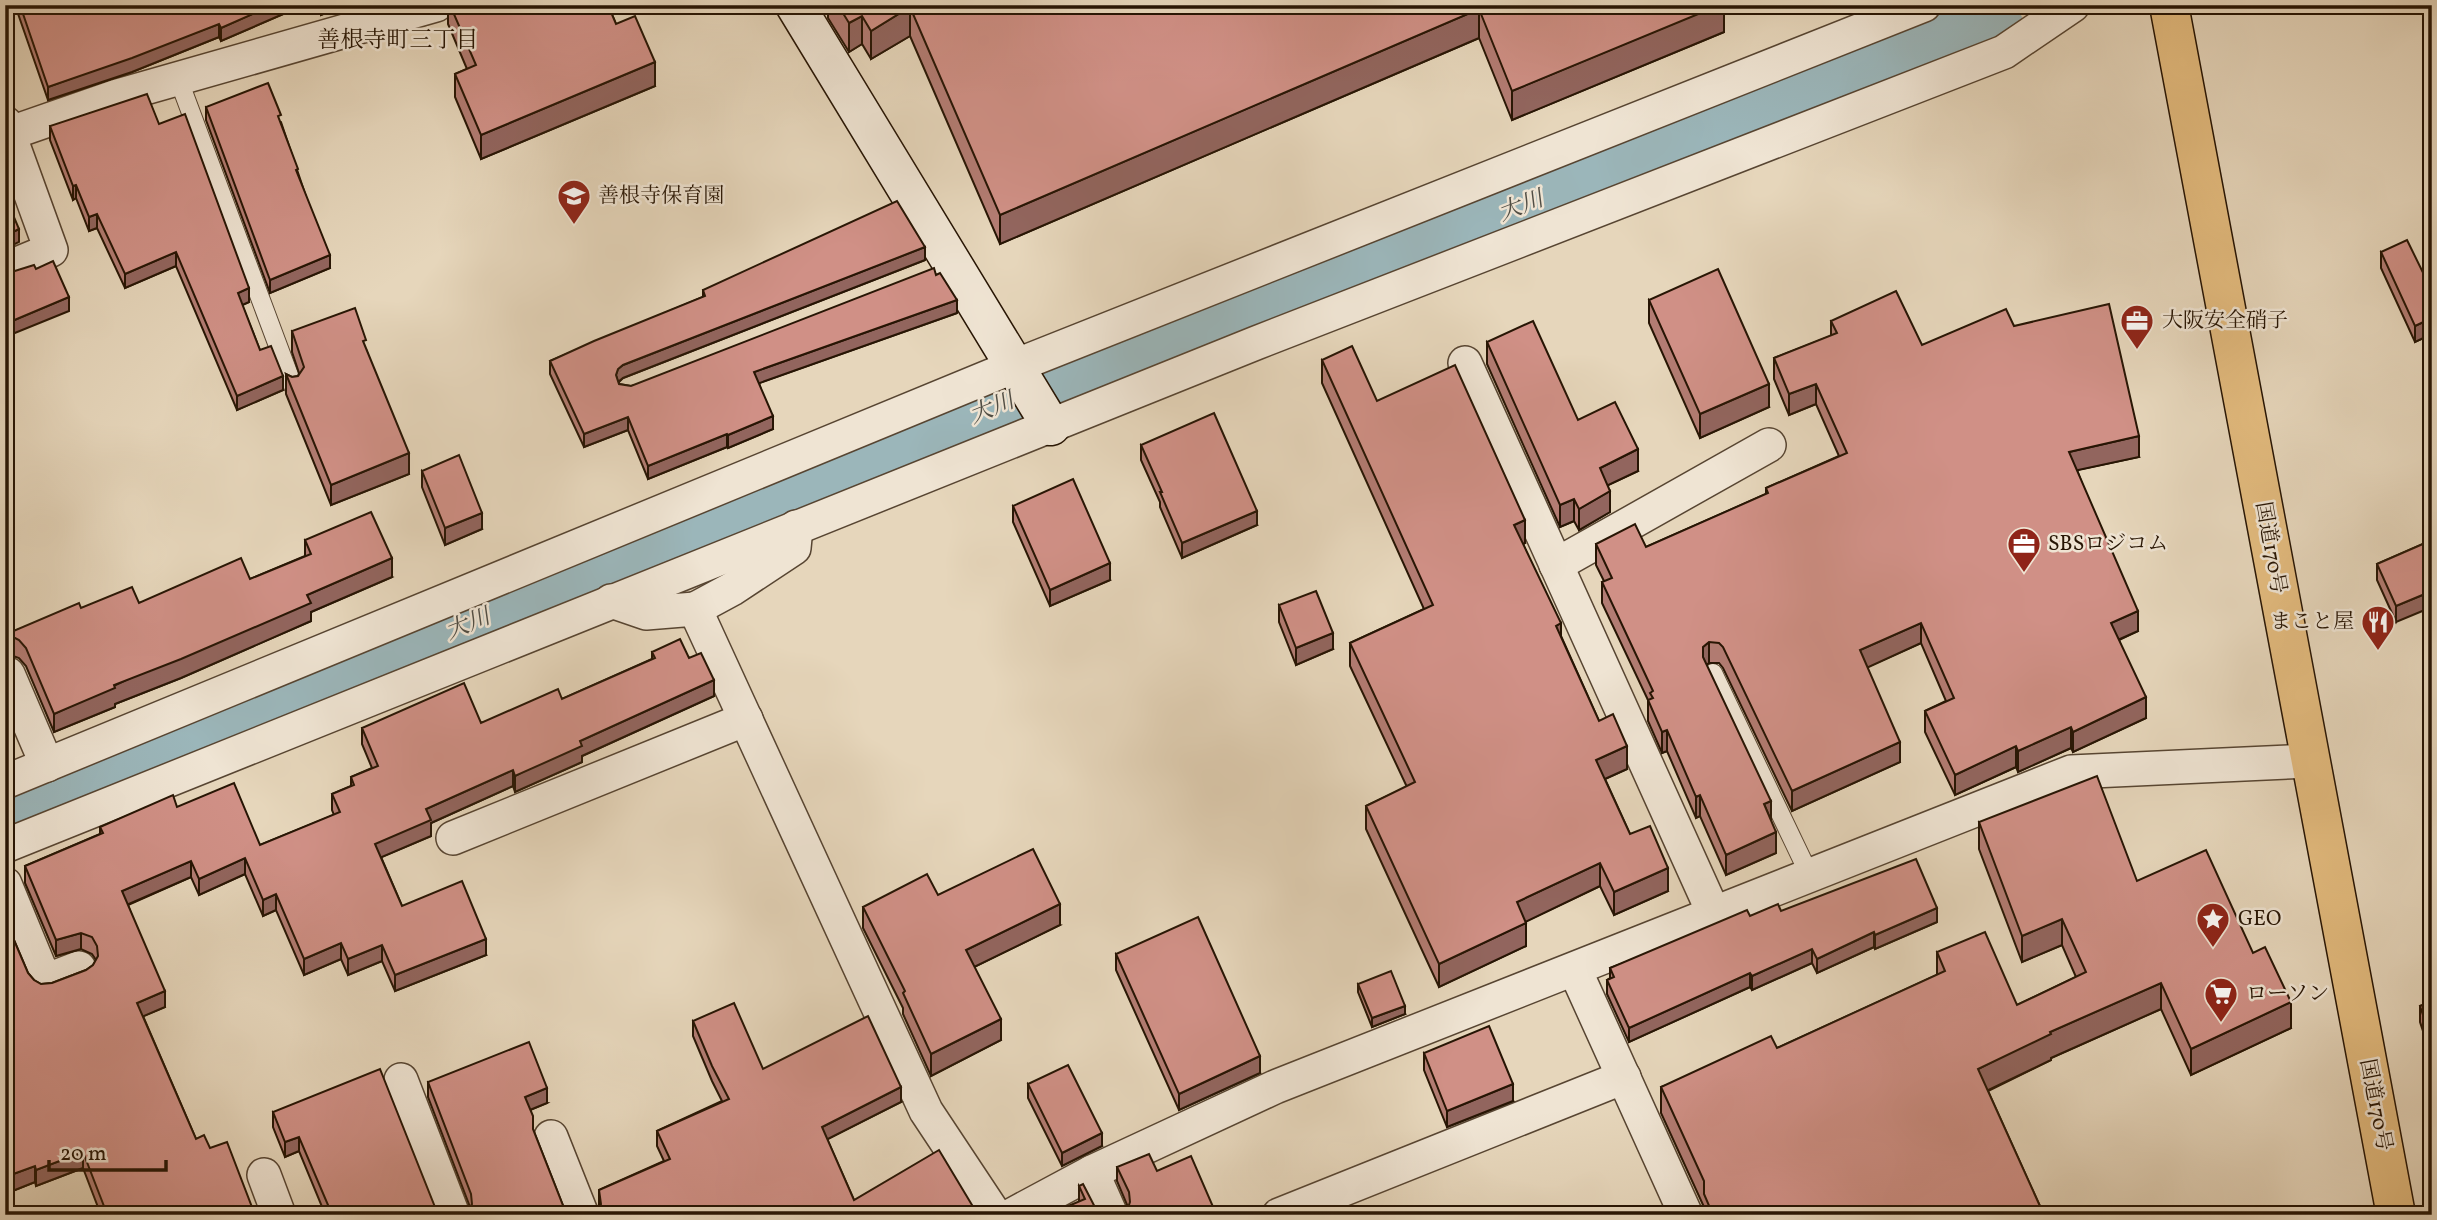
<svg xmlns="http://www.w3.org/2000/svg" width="2437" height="1220" font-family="Vollkorn,'Noto Serif JP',serif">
  <rect width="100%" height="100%" fill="#e6d6bb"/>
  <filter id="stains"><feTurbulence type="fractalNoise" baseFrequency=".00286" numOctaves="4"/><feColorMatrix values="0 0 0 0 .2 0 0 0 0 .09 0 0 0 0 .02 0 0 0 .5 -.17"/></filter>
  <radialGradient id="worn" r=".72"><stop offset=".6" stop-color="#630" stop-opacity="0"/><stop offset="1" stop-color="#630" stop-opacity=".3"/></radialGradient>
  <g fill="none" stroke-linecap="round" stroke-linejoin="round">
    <polyline stroke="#9bb6ba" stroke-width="70" points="5,816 996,407 1989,29"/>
    <defs>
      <g id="lane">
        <polyline points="178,78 293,386"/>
        <polyline points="1713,673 1810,876"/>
      </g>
      <g id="street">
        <polyline points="5,123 51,250 5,269"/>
        <polyline points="5,135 117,96 436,5"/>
        <polyline points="1465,363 1714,914"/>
        <polyline points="1556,565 1769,445"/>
        <polyline points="611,601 646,613 695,609 926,1111 995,1215"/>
        <polyline points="695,609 732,589 794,548 796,527"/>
        <polyline points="5,674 8,674 47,765"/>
        <polyline points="5,782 1015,366 1924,5"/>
        <polyline points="453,838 746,719"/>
        <polyline points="5,846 1256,343 2004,52 2073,5"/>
        <polyline points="5,884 45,981 79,968"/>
        <polyline points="1575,970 1686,1215"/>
        <polyline points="401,1080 453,1215"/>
        <polyline points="551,1137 582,1215"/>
        <polyline points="1092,1172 1111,1215"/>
        <polyline points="264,1175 279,1215"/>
        <polyline points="1012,1215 1092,1172 1275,1087 2071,772 2309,761"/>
        <polyline points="1279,1215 1624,1077"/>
      </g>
      <polyline id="secondary" points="795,5 1051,426"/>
      <polyline id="highway" points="2169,5 2396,1215"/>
    </defs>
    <use href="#lane" stroke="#574532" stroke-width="20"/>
    <use href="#street" stroke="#574532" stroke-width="36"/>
    <use href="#secondary" stroke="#271504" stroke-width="41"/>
    <use href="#highway" stroke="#271504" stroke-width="41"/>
    <use href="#lane" stroke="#efe4d3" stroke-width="18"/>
    <use href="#street" stroke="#efe4d3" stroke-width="33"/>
    <use href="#secondary" stroke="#efe4d3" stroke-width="38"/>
    <use href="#highway" stroke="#e3bb7e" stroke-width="38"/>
  </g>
  <g fill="#b37c73" stroke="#271504" stroke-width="2">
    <polygon points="15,5 65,5 72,8 304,5 221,41 219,37 132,72 48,100"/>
    <polygon points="317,5 345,5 321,15"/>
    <polygon points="448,5 608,5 616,24 655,86 481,159 455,97 455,74 467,69 448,24"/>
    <polygon points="828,5 1746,5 1724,14 1724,32 1512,120 1479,38 1000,244 910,36 871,59 862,44 849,52 828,18"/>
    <polygon points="206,107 281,122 330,268 270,293 206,120"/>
    <polygon points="159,124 249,302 242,305 260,350 283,390 237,410 176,266 125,288 97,228 89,231 76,198 73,200 50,140 50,126"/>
    <polygon points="2381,252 2432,291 2432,334 2415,342 2381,268"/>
    <polygon points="925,260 623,378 619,382 619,384 631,386 957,313 759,383 773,429 728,448 727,447 648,479 628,430 584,447 550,374 550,361 703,297 703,290"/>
    <polygon points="1649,300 1769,407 1700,438 1649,323"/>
    <polygon points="1831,321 1922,345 2014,326 2139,457 2077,470 2138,631 2119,640 2146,718 2073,752 2071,748 2018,772 2016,767 1955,795 1925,732 1925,711 1946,701 1921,643 1867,667 1900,762 1792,811 1723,668 1719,663 1709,663 1706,665 1771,821 1776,853 1726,875 1700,816 1696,818 1667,751 1662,753 1648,721 1648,700 1602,603 1602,582 1604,581 1596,565 1596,544 1646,547 1766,494 1766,488 1839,456 1816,404 1789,415 1774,379 1774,358 1831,336"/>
    <polygon points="292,331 366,349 409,474 331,505 286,394 286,374 292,377 298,376 299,373 292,352"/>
    <polygon points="1487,342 1638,471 1608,485 1610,512 1579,530 1574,521 1560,527 1487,364"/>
    <polygon points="1322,360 1377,401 1525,543 1523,544 1561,636 1599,721 1627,769 1605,779 1630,834 1668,891 1614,915 1600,886 1526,921 1526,946 1439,987 1366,829 1366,806 1407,787 1350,666 1350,643 1424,609 1322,383"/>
    <polygon points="1141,445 1257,525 1182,558 1160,507 1160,502 1141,460"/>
    <polygon points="422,471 482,529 445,545 422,487"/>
    <polygon points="1013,506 1110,580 1050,606 1013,522"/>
    <polygon points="305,540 392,577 311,612 311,621 181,678 115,704 115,707 54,732 26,666 19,658 13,656 11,651 11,632 81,608 139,603 250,579 305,556"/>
    <polygon points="2432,540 2396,622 2377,580 2377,564"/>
    <polygon points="1279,605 1333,649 1296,665 1279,622"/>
    <polygon points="652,652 689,658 714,696 582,756 582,762 515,792 513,786 431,823 431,836 381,857 402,906 486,955 395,991 382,961 348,975 341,959 304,975 276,910 263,916 245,874 199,895 191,877 128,905 165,1007 143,1016 196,1139 210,1148 255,1215 101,1215 83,1168 36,1186 35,1182 5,1194 5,919 28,973 34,980 41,984 52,983 86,970 93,965 96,960 92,954 81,949 56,956 25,883 25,866 100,834 100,827 177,807 260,845 334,815 332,810 332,794 351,786 351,777 372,768 362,744 362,728 481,723 562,699 652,659"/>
    <polygon points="1979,822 2137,881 2253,953 2291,1028 2191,1075 2161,1009 2051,1058 2051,1060 1988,1091 2044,1215 1704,1215 1704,1207 1661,1113 1661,1087 1777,1048 1937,975 1937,952 2017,1005 2076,977 2062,945 2022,962 1979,849"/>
    <polygon points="938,895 1060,925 974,967 1001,1040 931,1076 903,1014 903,1008 863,928 863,907"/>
    <polygon points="1781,911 1937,922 1875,949 1874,947 1817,973 1812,963 1752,990 1750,987 1629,1042 1607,994 1607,980 1610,978 1610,968 1750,916"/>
    <polygon points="1116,954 1260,1073 1179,1110 1116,970"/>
    <polygon points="1358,984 1405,1014 1372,1027 1358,992"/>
    <polygon points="2432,1002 2432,1058 2420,1022 2420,1006"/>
    <polygon points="693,1021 763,1069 901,1102 827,1139 854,1200 597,1213 599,1207 599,1190 664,1161 657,1146 657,1131 722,1101 712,1081 693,1036"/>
    <polygon points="1424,1053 1513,1101 1447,1127 1424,1070"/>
    <polygon points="428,1082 547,1103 530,1110 533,1129 564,1208 468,1212 470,1207 428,1097"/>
    <polygon points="1028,1084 1102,1146 1062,1166 1028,1098"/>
    <polygon points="273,1112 435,1207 325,1214 299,1151 285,1157 273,1127"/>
    <polygon points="1117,1167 1157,1171 1214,1215 1127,1211 1128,1207 1117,1181"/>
    <polygon points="1079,1186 1099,1215 1079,1202"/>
  </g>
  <g fill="#92655e" stroke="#271504" stroke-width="2">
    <polygon points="273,5 304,5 221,41 221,28"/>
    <polygon points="321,5 345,5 321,15"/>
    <polygon points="1718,5 1746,5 1724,14 1724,32 1512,120 1512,91"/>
    <polygon points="910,7 910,36 871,59 871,31"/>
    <polygon points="1479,9 1479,38 1000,244 1000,215"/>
    <polygon points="862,16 862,44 849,52 849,23"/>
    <polygon points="219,24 219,37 132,72 48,100 48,87"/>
    <polygon points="655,62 655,86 481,159 481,135"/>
    <polygon points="76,185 76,198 73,200 73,186"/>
    <polygon points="97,214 97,228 89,231 89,217"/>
    <polygon points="19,229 19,242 5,249 5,236"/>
    <polygon points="925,247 925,260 623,378 618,382 616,375 618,369 623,365"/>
    <polygon points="176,252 176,266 125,288 125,274"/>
    <polygon points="330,255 330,268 270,293 270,280"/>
    <polygon points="249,288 249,302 238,307 238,293"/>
    <polygon points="69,297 69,311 5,337 5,324"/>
    <polygon points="957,300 957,313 754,385 754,372"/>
    <polygon points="2432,318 2432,334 2415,342 2415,326"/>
    <polygon points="283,376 283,390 237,410 237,396"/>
    <polygon points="1769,384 1769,407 1700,438 1700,414"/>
    <polygon points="1816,384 1816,404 1789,415 1789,394"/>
    <polygon points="773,416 773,429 728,448 728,435"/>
    <polygon points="628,417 628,430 584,447 584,434"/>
    <polygon points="727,434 727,447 648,479 648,466"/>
    <polygon points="2139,436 2139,457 2069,472 2069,452"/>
    <polygon points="1638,449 1638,471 1600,489 1600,468"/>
    <polygon points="409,453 409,474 331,505 331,485"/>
    <polygon points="1610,491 1610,512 1579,530 1579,509"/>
    <polygon points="1574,499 1574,521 1560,527 1560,505"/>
    <polygon points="1257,511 1257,525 1182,558 1182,543"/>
    <polygon points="482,513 482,529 445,545 445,528"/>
    <polygon points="1525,520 1525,543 1514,548 1514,525"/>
    <polygon points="392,558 392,577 311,612 311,621 181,678 115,704 115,707 54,732 54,714 307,595"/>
    <polygon points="1110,563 1110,580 1050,606 1050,590"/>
    <polygon points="2432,591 2432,607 2396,622 2396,606"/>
    <polygon points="2138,611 2138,631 2111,643 2111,623"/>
    <polygon points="1561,623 1561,647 1556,626"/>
    <polygon points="1921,623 1921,643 1860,671 1860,650"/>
    <polygon points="1333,633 1333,649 1296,665 1296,648"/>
    <polygon points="1709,642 1709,663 1703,667 1703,678 1703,647"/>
    <polygon points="714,680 714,696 582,756 582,762 515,792 515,776 580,741"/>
    <polygon points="2146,697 2146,718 2073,752 2073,732"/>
    <polygon points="13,715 13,735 5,738 5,718"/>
    <polygon points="2071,727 2071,748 2018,772 2018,751"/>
    <polygon points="1667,730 1667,751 1662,753 1662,732"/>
    <polygon points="1900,742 1900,762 1792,811 1792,791"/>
    <polygon points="1627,746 1627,769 1596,783 1596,760"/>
    <polygon points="2016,746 2016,767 1955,795 1955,775"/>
    <polygon points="513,770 513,786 431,823 431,836 375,860 375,844 426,809"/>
    <polygon points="1700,795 1700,816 1696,818 1696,797"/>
    <polygon points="1771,801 1771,821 1764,804"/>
    <polygon points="1776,832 1776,853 1726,875 1726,855"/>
    <polygon points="245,858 245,874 199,895 199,879"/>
    <polygon points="191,861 191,877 122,907 122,891"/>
    <polygon points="1600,863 1600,886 1517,926 1517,902"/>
    <polygon points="1668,868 1668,891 1614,915 1614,892"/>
    <polygon points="276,894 276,910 263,916 263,900"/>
    <polygon points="1060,904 1060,925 966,971 966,950"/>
    <polygon points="1937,908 1937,922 1875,949 1875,935"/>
    <polygon points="2062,919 2062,945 2022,962 2022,936"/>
    <polygon points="1526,923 1526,946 1439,987 1439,964"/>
    <polygon points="1874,932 1874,947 1817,973 1817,959"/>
    <polygon points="81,933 81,949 56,956 56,940"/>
    <polygon points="486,939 486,955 395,991 395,975"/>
    <polygon points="341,943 341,959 304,975 304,959"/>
    <polygon points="382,945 382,961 348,975 348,959"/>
    <polygon points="1812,949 1812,963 1752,990 1752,976"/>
    <polygon points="1750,973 1750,987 1629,1042 1629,1028"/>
    <polygon points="2161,983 2161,1009 2051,1058 2051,1060 1978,1095 1978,1069 2050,1032"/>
    <polygon points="165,991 165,1007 137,1019 137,1003"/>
    <polygon points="2291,1002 2291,1028 2191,1075 2191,1049"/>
    <polygon points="1405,1006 1405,1014 1372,1027 1372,1018"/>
    <polygon points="1001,1019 1001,1040 931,1076 931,1054"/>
    <polygon points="1260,1056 1260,1073 1179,1110 1179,1094"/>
    <polygon points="1513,1084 1513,1101 1447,1127 1447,1111"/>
    <polygon points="901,1087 901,1102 822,1142 822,1127"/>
    <polygon points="547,1088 547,1103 525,1112 525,1097"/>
    <polygon points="1102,1133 1102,1146 1062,1166 1062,1153"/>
    <polygon points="299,1137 299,1151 285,1157 285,1142"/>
    <polygon points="83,1152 83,1168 36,1186 36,1170"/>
    <polygon points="35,1166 35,1182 5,1194 5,1177"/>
    <polygon points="1214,1209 1214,1215 1202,1215"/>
  </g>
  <g fill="#d09086" stroke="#271504" stroke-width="2">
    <polygon points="20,5 65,5 72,8 79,5 273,5 221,28 219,24 132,58 48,87"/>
    <polygon points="450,5 608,5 616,24 635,16 655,62 481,135 455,74 476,65"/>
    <polygon points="838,5 1720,5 1512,91 1479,9 1000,215 910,7 871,31 862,16 849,23"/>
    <polygon points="268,83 281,115 278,116 298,169 296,170 330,255 270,280 206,107"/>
    <polygon points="147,94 159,124 185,114 249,288 238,293 260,350 271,346 283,376 237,396 176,252 125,274 97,214 89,217 76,185 73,186 50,126"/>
    <polygon points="5,196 19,229 5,236"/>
    <polygon points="897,201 925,247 623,365 618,369 616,375 619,384 631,386 934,268 936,275 940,273 957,300 754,372 773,416 728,435 727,434 648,466 628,417 584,434 550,361 594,341 705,296 703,290"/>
    <polygon points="2407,240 2432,291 2432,318 2415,326 2381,252"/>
    <polygon points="53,261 69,297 5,324 5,274 34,265 36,269"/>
    <polygon points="1718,269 1769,384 1700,414 1649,300"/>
    <polygon points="1896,291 1922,345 2006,309 2014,326 2109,304 2139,436 2069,452 2138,611 2111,623 2146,697 2073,732 2071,727 2018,751 2016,746 1955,775 1925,711 1954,698 1921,623 1860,650 1900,742 1792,791 1723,647 1719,643 1709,642 1703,647 1703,657 1771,801 1764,804 1776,832 1726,855 1700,795 1696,797 1667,730 1662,732 1648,700 1653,698 1650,693 1653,691 1602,582 1612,578 1596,544 1635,524 1646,547 1768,493 1766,488 1847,453 1816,384 1789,394 1774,358 1837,333 1831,321"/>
    <polygon points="355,308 366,340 363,341 409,453 331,485 286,374 292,377 298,376 304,367 292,331"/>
    <polygon points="1533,321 1578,420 1615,402 1638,449 1600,468 1610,491 1579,509 1574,499 1560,505 1487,342"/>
    <polygon points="1352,346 1377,401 1455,365 1525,520 1514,525 1561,623 1556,626 1599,721 1613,714 1627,746 1596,760 1630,834 1650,826 1668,868 1614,892 1600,863 1517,902 1526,923 1439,964 1366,806 1415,782 1350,643 1433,605 1322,360"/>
    <polygon points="1214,413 1257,511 1182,543 1160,492 1162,492 1141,445"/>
    <polygon points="459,455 482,513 445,528 422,471"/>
    <polygon points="1073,479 1110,563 1050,590 1013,506"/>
    <polygon points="371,512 392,558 307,595 311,603 181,659 114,685 115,688 54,714 26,648 19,640 13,637 11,632 79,603 81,608 132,587 139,603 241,558 250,579 311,554 305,540"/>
    <polygon points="2432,540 2432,591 2396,606 2377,564"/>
    <polygon points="1316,591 1333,633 1296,648 1279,605"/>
    <polygon points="680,639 689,658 701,653 714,680 580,741 582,746 515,776 513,770 426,809 431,820 375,844 402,906 462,881 486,939 395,975 382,945 348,959 341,943 304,959 276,894 263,900 245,858 199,879 191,861 122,891 165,991 137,1003 196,1139 204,1135 210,1148 227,1142 255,1215 106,1215 107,1214 83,1152 36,1170 35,1166 5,1177 5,919 28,973 34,980 41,984 52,983 86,970 93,965 98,956 97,946 92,937 81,933 56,940 25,866 103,833 100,827 173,795 177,807 234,783 260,845 340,812 332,794 354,785 351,777 378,766 362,728 464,683 481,723 558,689 562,699 655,658 652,652"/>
    <polygon points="5,696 13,715 5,718"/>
    <polygon points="2097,776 2137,881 2206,850 2253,953 2265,947 2291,1002 2191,1049 2161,983 2050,1032 2051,1034 1978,1069 2044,1215 1713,1215 1704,1194 1704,1181 1661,1087 1771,1036 1777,1048 1945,971 1937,952 1985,932 2017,1005 2086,972 2062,919 2022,936 1979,822"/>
    <polygon points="1033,849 1060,904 966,950 1001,1019 931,1054 903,993 905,991 863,907 927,874 938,895"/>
    <polygon points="1916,859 1937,908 1875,935 1874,932 1817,959 1812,949 1752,976 1750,973 1629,1028 1607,980 1614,977 1610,968 1747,910 1750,916 1778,904 1781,911"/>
    <polygon points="1198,917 1260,1056 1179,1094 1116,954"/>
    <polygon points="1391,971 1405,1006 1372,1018 1358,984"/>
    <polygon points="2432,1002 2432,1042 2420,1006"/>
    <polygon points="734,1003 763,1069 868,1016 901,1087 822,1127 854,1200 939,1150 978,1215 593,1215 597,1213 601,1204 599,1190 670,1159 657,1131 729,1099 712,1066 693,1021"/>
    <polygon points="1489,1026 1513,1084 1447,1111 1424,1053"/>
    <polygon points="529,1042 547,1088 525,1097 533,1116 533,1129 564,1208 570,1215 464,1215 468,1212 472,1204 471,1194 428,1082"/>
    <polygon points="1068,1065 1102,1133 1062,1153 1028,1084"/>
    <polygon points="380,1069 435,1207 441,1215 324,1215 331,1212 299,1137 285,1142 273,1112"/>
    <polygon points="1149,1154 1157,1171 1191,1156 1214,1209 1202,1215 1122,1215 1127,1211 1130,1202 1129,1192 1117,1167"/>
    <polygon points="1083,1184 1099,1215 1047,1215 1085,1199 1079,1186"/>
  </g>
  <defs>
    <symbol id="school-pin" viewBox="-11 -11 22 30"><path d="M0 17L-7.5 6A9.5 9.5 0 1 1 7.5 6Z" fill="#8f2418" stroke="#efe4d3"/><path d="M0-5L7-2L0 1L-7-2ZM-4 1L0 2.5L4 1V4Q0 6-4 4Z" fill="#fff"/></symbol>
    <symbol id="office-pin" viewBox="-11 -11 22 30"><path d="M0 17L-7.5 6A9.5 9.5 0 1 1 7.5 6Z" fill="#8f2418" stroke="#efe4d3"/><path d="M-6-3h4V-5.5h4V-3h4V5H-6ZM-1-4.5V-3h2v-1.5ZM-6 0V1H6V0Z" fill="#fff"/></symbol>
    <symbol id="restaurant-pin" viewBox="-11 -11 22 30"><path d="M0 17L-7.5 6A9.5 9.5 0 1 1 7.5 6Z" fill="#8f2418" stroke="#efe4d3"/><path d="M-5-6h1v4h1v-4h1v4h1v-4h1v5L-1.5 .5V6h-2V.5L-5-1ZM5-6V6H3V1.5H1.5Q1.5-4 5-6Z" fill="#fff"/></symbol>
    <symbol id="sight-pin" viewBox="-11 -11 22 30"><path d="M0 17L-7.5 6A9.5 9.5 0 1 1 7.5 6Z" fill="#8f2418" stroke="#efe4d3"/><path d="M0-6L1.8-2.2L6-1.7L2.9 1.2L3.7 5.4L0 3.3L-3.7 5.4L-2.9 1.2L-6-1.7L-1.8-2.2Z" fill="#fff"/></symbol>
    <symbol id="supermarket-pin" viewBox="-11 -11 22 30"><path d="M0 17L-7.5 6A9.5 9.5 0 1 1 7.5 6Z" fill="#8f2418" stroke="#efe4d3"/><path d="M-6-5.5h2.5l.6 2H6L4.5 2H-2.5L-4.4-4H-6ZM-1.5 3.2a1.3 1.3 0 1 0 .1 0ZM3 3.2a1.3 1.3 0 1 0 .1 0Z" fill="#fff"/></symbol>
  </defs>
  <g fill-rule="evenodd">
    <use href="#school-pin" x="555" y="177" width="38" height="52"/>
    <use href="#office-pin" x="2118" y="302" width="38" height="52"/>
    <use href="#office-pin" x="2005" y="525" width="38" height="52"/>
    <use href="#restaurant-pin" x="2359" y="603" width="38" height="52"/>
    <use href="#sight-pin" x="2194" y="900" width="38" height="52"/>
    <use href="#supermarket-pin" x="2202" y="975" width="38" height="52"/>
  </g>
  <g text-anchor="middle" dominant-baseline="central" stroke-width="5" stroke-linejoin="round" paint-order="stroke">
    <g font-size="21" fill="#271504" stroke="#efe4d3" text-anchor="start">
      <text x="598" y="196">善根寺保育園</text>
      <text x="2162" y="321">大阪安全硝子</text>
      <text x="2048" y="544">SBSロジコム</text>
      <text x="2354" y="622" text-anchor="end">まこと屋</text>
      <text x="2238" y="919">GEO</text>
      <text x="2246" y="994">ローソン</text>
    </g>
    <g font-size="21" fill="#271504" stroke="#efe4d3">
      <text transform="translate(2270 548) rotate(80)">国道170号</text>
      <text transform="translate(2375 1105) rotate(79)">国道170号</text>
    </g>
    <g font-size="23" fill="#271504" stroke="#efe4d3">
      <text x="398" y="41">善根寺町三丁目</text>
    </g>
    <g font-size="23" font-style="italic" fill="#504d44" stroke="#efe4d3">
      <text transform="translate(1521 207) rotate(-21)">大川</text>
      <text transform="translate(992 409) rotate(-22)">大川</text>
      <text transform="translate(468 625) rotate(-22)">大川</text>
    </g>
  </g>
  <rect width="2437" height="1220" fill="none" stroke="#e6d6bb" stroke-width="28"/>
  <rect x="7" y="7" width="2423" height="1206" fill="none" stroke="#271504" stroke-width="3.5"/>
  <rect x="14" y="14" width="2409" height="1192" fill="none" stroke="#271504" stroke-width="2"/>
  <path d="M49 1160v10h117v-10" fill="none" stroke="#271504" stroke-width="3.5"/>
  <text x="60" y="1160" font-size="21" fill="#271504" stroke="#efe4d3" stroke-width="5" paint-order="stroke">20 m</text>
  <rect width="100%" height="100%" filter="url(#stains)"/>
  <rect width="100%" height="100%" fill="url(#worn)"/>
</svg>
